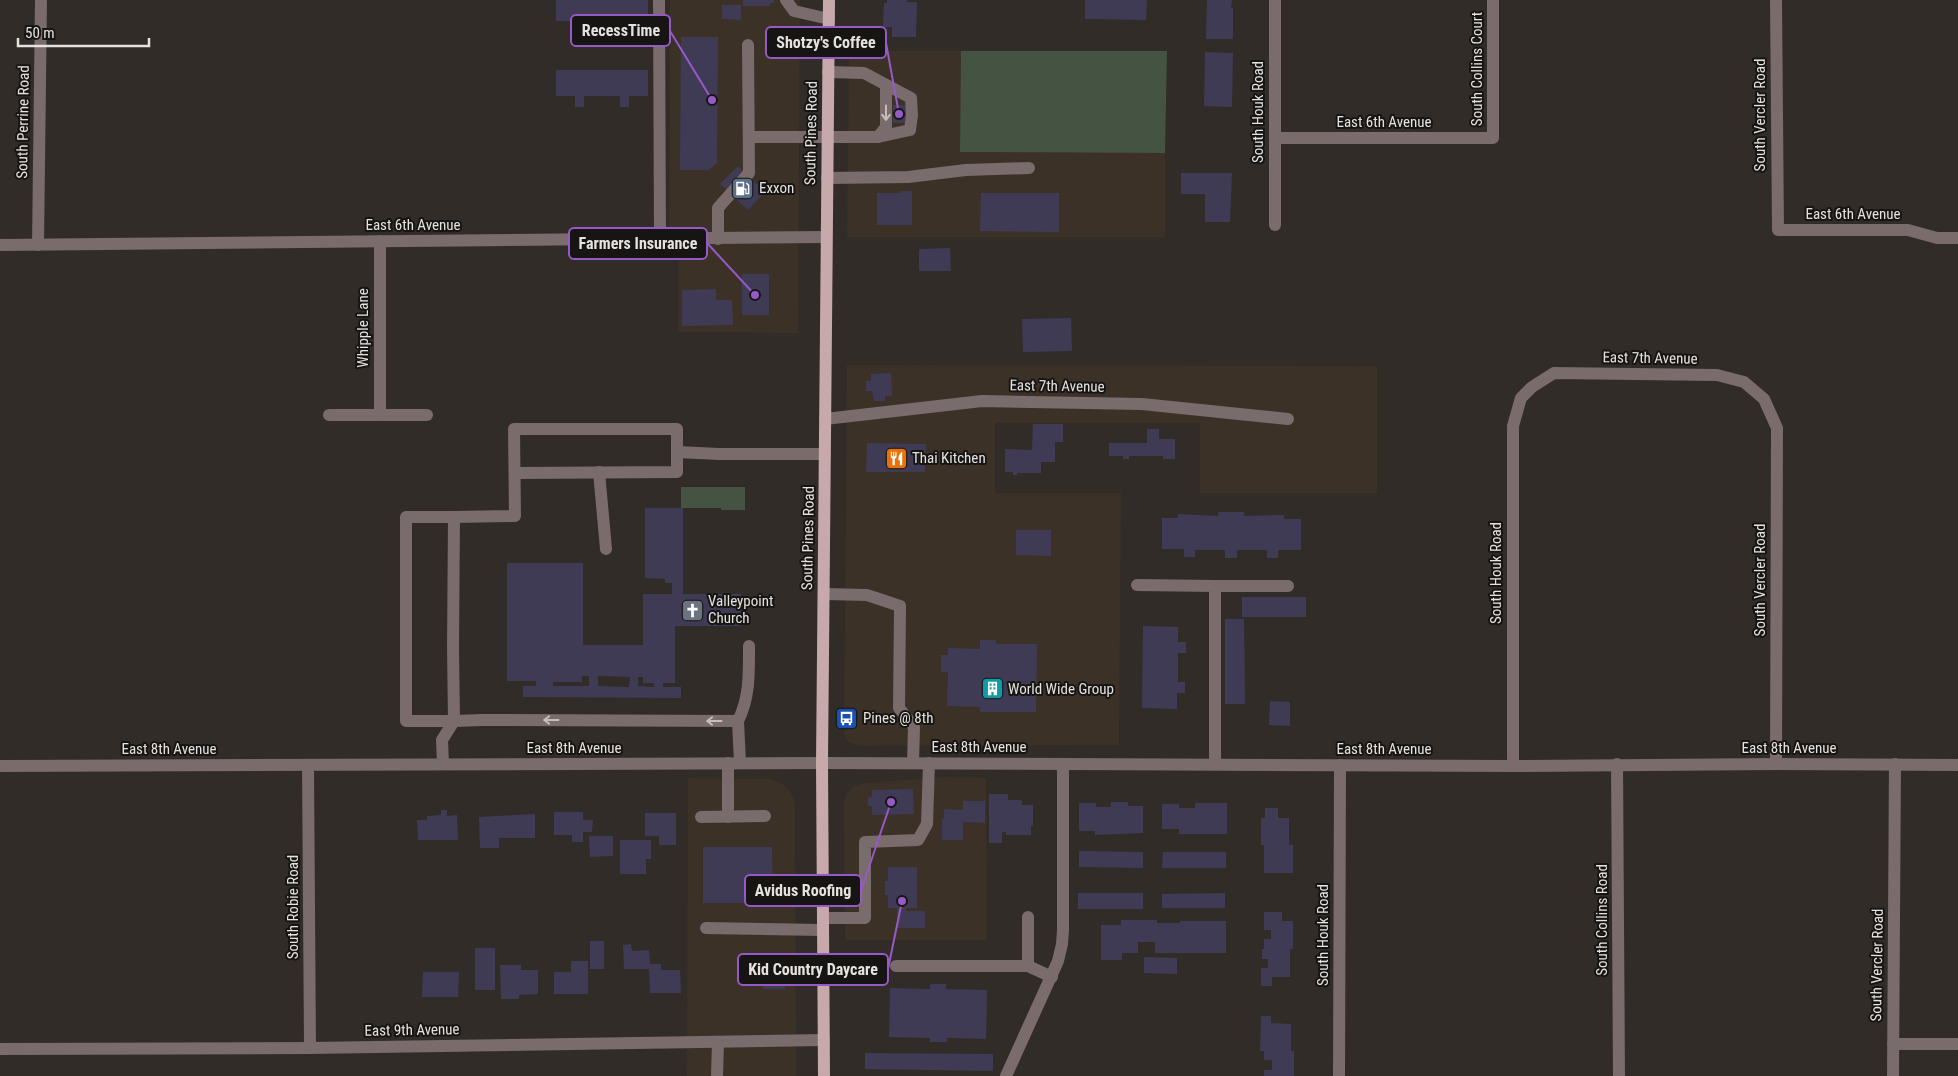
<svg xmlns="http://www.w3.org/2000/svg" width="1958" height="1076" font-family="'Roboto Condensed',sans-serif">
  <rect width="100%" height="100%" fill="#312c27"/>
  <g fill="#3b3127">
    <polygon points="670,0 800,0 798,333 678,332 679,250 669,250"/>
    <polygon points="849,51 961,51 961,152 1165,153 1165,237 847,237"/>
    <polygon points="847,365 1377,366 1377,493 1200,493 1200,423 995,423 995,493 1121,493 1119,745 859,746 848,742 844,733"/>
    <polygon points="946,777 986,778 987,940 845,940 844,803 846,795 854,786 864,783"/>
    <polygon points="688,778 771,779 781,783 789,790 795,802 796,1076 687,1076"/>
  </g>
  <g fill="#445342">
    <polygon points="961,51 1167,51 1165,153 960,152"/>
    <polygon points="681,487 745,487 745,510 721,510 721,508 681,508"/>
  </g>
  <g fill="#3f3b55" fill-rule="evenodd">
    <polygon points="556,0 648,0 648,20 556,21"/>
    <polygon points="743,0 774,0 774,3 770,3 770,6 743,6"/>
    <polygon points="887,0 907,0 907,2 917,2 916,37 892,37 892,27 883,27 884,3 887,3"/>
    <polygon points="1085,0 1147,0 1146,20 1085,19"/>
    <polygon points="1207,0 1232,0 1231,8 1233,8 1233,39 1206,39"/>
    <polygon points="722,5 741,5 741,20 722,19"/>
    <polygon points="681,37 718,37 717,163 709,170 680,170"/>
    <polygon points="1205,52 1233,53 1232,107 1204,106"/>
    <polygon points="556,70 648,70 648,96 629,96 629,107 620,107 620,96 584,96 584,107 575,107 575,96 556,96"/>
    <rect x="893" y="105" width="13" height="18"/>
    <polygon points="738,166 765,192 748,210 720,184"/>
    <polygon points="1181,173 1232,173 1230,222 1205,222 1205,194 1181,194"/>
    <polygon points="901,191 912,191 912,225 877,225 877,193 901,193"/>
    <polygon points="981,193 1059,193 1059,232 980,231"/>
    <polygon points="950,248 951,271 919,271 919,249"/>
    <rect x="742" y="274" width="27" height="41"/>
    <polygon points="716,289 716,300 732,300 733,325 682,326 682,290"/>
    <polygon points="1071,318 1072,351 1023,352 1022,319"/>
    <polygon points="891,373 892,396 885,396 885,401 874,401 872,391 866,391 866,381 871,381 871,374"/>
    <polygon points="1033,424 1063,424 1063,442 1055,442 1055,462 1041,462 1041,473 1017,473 1017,475 1013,475 1013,472 1005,472 1005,449 1032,450"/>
    <polygon points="1147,429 1159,429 1159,439 1175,439 1175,459 1163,459 1163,456 1129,456 1129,459 1123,459 1123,456 1109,456 1109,443 1147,443"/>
    <polygon points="867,443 926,444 925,472 866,472"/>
    <path d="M645,508H683V594H741L740,626H675V683H663V687H681V698L523,697V686H536V681H507V563H583V645H643V594H672V583H665V579L645,578ZM582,676H589V686H553V682H582ZM598,676L630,677L629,687L598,686ZM638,677H643V683H654V687L638,686Z"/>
    <polygon points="1218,512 1244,512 1244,516 1284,515 1284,519 1301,519 1301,550 1278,550 1278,558 1267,558 1267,550 1237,550 1237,558 1225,558 1225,550 1195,550 1195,557 1184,557 1184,549 1162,549 1162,518 1178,518 1178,514 1218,516"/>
    <polygon points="1016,530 1051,530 1051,556 1016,555"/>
    <rect x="1242" y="597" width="64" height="20"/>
    <polygon points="1225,619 1244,619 1245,704 1225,704"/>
    <polygon points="1143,626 1178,627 1178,642 1186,642 1186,653 1178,653 1178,682 1185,682 1185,693 1177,693 1177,709 1142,708"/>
    <polygon points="980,640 996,640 996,644 1037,644 1036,712 980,712 980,707 947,706 948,672 941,672 941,655 948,655 948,648 980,649"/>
    <polygon points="1270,701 1290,702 1290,726 1269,725"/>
    <polygon points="913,789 914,814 872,815 872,806 868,806 868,798 872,797 872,790"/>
    <polygon points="989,794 1008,794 1008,800 1022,800 1022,805 1033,805 1033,826 1031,826 1031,835 1006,835 1006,832 1002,832 1002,843 989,843"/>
    <polygon points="963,801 985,801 985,823 963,822 963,840 942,840 942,819 944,819 944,809 963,810"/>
    <polygon points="1111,802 1128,802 1128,806 1143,806 1143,833 1095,835 1095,831 1079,831 1079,803 1096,803 1096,807 1111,807"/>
    <polygon points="1195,803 1227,803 1227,834 1179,834 1179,829 1162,829 1162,804 1179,804 1179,808 1195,808"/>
    <polygon points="1265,808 1278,808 1278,818 1289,818 1289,845 1293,845 1293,873 1264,873 1264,845 1261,845 1261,818 1265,818"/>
    <polygon points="441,810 447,810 447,816 457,815 458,840 418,840 417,820 427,820 427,816 441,815"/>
    <polygon points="554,812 583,812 583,820 593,820 592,832 583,832 583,842 572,842 572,835 554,835"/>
    <polygon points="645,813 676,813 676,845 659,845 659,836 645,836"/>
    <polygon points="535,814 535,838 499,838 499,848 480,848 479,817"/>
    <polygon points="589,836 613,836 613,856 590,857"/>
    <polygon points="620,840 651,840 651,859 646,859 646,874 620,874"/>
    <polygon points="703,847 772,847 773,903 703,903"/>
    <polygon points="1079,851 1143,852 1143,868 1079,867"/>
    <polygon points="1163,852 1226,852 1226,868 1162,868"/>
    <polygon points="888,867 917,867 917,908 906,908 906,911 925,911 925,928 897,928 897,908 888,908 888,895 885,895 885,881 888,881"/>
    <rect x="1078" y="893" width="65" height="16"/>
    <polygon points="1225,893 1225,908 1162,908 1162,894"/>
    <polygon points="1264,912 1282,912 1282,921 1293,921 1293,949 1290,949 1290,977 1272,977 1272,986 1261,986 1261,968 1268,968 1268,959 1262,959 1262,949 1264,949 1264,939 1271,939 1271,930 1264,930"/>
    <polygon points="1121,920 1157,920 1157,923 1180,923 1180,921 1226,921 1226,953 1155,953 1155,942 1138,942 1138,953 1122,953 1122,960 1101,960 1101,925 1121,925"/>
    <rect x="590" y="941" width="14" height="28"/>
    <polygon points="631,944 632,951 649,950 650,964 661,964 661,970 680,970 681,993 650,993 649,969 624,969 623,945"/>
    <rect x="475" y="948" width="20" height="42"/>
    <polygon points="1144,957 1177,958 1177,974 1144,973"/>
    <polygon points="571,961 588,961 588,994 554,994 554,972 571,972"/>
    <polygon points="500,965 521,965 521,970 538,970 538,994 519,995 519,999 501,999"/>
    <rect x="763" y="969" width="22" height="20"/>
    <polygon points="423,972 459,972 458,997 422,997"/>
    <polygon points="930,984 946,984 946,989 987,990 986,1039 947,1038 947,1042 930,1042 930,1038 889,1037 890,988 930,989"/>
    <polygon points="1261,1016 1271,1016 1271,1023 1291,1024 1291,1051 1294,1051 1294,1076 1264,1076 1264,1070 1272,1070 1272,1060 1264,1060 1264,1051 1260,1051"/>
    <polygon points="865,1053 993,1054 993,1071 865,1069"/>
  </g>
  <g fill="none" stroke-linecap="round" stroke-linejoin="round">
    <g stroke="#7a6b6c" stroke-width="12">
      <polyline points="659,0 660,239"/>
      <polyline points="786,0 794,11 829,19"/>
      <polyline points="1776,0 1778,230 1908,230 1937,238 1958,238"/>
      <polyline points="749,137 878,137 910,130 912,115 911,98 864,73 828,72"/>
      <polyline points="878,137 886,127 886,85"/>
      <polyline points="1275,138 1493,138 1493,0"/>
      <polyline points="827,178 908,177 966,170 1029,168"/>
      <polyline points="1275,225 1275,0"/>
      <polyline points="718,239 718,208 749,173 748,45"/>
      <polyline points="0,245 826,237"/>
      <polyline points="38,245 41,0"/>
      <polyline points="329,415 380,415 380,241"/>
      <polyline points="380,415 427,415"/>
      <polyline points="825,419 982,401 1142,404 1288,419"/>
      <polyline points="677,452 719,454 825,454"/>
      <polyline points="599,472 606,549"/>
      <polyline points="454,517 406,517 406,721 454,721 453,648 454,517 515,516 514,429 677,429 677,472 515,473"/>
      <polyline points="1137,585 1215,586 1215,764"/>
      <polyline points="1215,586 1288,586"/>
      <polyline points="824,594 867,595 900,606 899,708 914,727 913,763"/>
      <path d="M738,721C750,697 749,673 749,646"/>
      <polyline points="728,763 728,817"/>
      <polyline points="443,764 442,740 454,721 482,720 738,721 740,763"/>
      <polyline points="1617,764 1619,1076"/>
      <polyline points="308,765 310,1048"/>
      <polyline points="0,766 822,763 1513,766 1776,764 1958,765"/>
      <polyline points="1513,766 1513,426 1521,398 1532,387 1554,373 1717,375 1744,382 1764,399 1777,428 1776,764"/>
      <polyline points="701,817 765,816"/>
      <polyline points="823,918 865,918 865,842 918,840 927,824 929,763"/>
      <polyline points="706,928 823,930"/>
      <polyline points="896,966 1028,966 1052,977"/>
      <polyline points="1028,966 1028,917"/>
      <polyline points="1893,1044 1958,1044"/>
      <polyline points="0,1049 310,1048 824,1040"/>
      <polyline points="717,1076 718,1042"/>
      <polyline points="1006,1076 1058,961 1062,944 1063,930 1063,764"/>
      <polyline points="1339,1076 1340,765"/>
      <polyline points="1893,1076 1895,764"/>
    </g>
    <polyline stroke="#c7a8ab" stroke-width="12" points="824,1076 822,763 829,0"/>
  </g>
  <defs><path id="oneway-shaft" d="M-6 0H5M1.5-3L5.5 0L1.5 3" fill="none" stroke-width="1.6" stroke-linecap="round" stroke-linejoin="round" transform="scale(1.25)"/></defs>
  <g stroke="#c5bebc">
    <use href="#oneway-shaft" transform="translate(886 113) rotate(90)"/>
    <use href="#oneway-shaft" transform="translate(551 720) rotate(-180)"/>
    <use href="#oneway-shaft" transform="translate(714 721) rotate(-180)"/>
  </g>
  <defs>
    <symbol id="fuel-square" viewBox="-11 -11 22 22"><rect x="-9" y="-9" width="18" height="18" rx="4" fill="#5c6f8a" stroke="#171513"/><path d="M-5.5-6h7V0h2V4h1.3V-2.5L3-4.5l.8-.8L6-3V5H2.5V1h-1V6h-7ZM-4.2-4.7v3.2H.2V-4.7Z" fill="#fff"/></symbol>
    <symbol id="restaurant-square" viewBox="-11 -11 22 22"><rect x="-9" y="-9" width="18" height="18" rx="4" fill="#e8710a" stroke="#171513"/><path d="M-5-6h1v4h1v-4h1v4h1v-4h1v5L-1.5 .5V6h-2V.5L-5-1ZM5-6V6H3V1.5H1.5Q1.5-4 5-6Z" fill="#fff"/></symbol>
    <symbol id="church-square" viewBox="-11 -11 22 22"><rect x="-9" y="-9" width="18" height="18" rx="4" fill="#6b7280" stroke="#171513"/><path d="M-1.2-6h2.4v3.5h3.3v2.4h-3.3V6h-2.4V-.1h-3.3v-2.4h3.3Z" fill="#fff"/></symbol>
    <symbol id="building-square" viewBox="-11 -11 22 22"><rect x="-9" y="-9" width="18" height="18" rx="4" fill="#0f9aa8" stroke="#171513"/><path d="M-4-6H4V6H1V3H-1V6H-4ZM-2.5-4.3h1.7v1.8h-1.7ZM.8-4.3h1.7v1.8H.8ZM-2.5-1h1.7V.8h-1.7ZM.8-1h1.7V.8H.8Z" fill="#fff"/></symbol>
    <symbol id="bus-square" viewBox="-11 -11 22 22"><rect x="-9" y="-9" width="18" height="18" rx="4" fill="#1a4fb4" stroke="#171513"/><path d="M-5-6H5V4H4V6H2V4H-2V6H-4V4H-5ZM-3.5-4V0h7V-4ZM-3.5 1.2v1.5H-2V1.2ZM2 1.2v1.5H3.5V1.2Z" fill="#fff"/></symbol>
  </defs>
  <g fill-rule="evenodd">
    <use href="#fuel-square" x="730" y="176" width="25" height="25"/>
    <use href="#restaurant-square" x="884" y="446" width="25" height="25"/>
    <use href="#church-square" x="680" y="598" width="25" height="25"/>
    <use href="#building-square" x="980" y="676" width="25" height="25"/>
    <use href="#bus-square" x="834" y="706" width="25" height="25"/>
  </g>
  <g text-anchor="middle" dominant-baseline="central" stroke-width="4" stroke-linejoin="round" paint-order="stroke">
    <g font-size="15" fill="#e5e2df" stroke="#171513">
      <text transform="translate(1477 69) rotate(-90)">South Collins Court</text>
      <text transform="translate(1258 112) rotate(-90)">South Houk Road</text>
      <text transform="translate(1760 115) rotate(-90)">South Vercler Road</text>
      <text transform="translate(23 122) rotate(-89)">South Perrine Road</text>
      <text x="1384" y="122">East 6th Avenue</text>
      <text transform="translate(811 133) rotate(-89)">South Pines Road</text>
      <text x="1853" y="214">East 6th Avenue</text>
      <text x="413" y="225">East 6th Avenue</text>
      <text transform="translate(363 328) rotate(-90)">Whipple Lane</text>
      <text transform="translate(1650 358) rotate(1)">East 7th Avenue</text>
      <text transform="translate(1057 386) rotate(1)">East 7th Avenue</text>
      <text transform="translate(808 538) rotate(-89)">South Pines Road</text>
      <text transform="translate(1496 573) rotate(-90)">South Houk Road</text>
      <text transform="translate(1760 580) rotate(-90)">South Vercler Road</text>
      <text x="979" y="747">East 8th Avenue</text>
      <text x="574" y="748">East 8th Avenue</text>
      <text x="1789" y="748">East 8th Avenue</text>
      <text x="169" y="749">East 8th Avenue</text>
      <text x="1384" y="749">East 8th Avenue</text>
      <text transform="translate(293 907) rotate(-90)">South Robie Road</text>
      <text transform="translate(1602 920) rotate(-90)">South Collins Road</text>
      <text transform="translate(1323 935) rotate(-90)">South Houk Road</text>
      <text transform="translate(1877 965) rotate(-89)">South Vercler Road</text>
      <text transform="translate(412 1030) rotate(-1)">East 9th Avenue</text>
    </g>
    <g font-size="15" fill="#e5e2df" stroke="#171513" text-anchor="start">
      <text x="759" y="188">Exxon</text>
      <text x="912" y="458">Thai Kitchen</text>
      <text x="708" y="601">Valleypoint<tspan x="708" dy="17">Church</tspan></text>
      <text x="1008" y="689">World Wide Group</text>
      <text x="863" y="718">Pines @ 8th</text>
    </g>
  </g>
  <path fill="none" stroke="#965ac7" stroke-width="2" d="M712 100L670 31M899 114L886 43M755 295L707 243M891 802L861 891M902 901L888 969"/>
  <g fill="#965ac7" stroke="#171513" stroke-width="2">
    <circle cx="712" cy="100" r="5"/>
    <circle cx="899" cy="114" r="5"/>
    <circle cx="755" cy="295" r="5"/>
    <circle cx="891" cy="802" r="5"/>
    <circle cx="902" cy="901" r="5"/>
  </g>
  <g fill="#171513" stroke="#965ac7" stroke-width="2">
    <rect x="571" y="15" width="99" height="31" rx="5"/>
    <rect x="766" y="27" width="120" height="31" rx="5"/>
    <rect x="569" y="228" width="138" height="31" rx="5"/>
    <rect x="745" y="875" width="116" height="31" rx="5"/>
    <rect x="738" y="954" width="150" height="31" rx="5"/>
  </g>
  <g font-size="16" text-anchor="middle" font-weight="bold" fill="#e5e2df">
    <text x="621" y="36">RecessTime</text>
    <text x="826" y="48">Shotzy's Coffee</text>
    <text x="638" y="249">Farmers Insurance</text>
    <text x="803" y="896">Avidus Roofing</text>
    <text x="813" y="975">Kid Country Daycare</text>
  </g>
  <path d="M18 38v8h131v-8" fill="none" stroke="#e5e2df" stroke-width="2.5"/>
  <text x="25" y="38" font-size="15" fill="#e5e2df" stroke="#171513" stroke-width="4" paint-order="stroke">50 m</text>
</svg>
